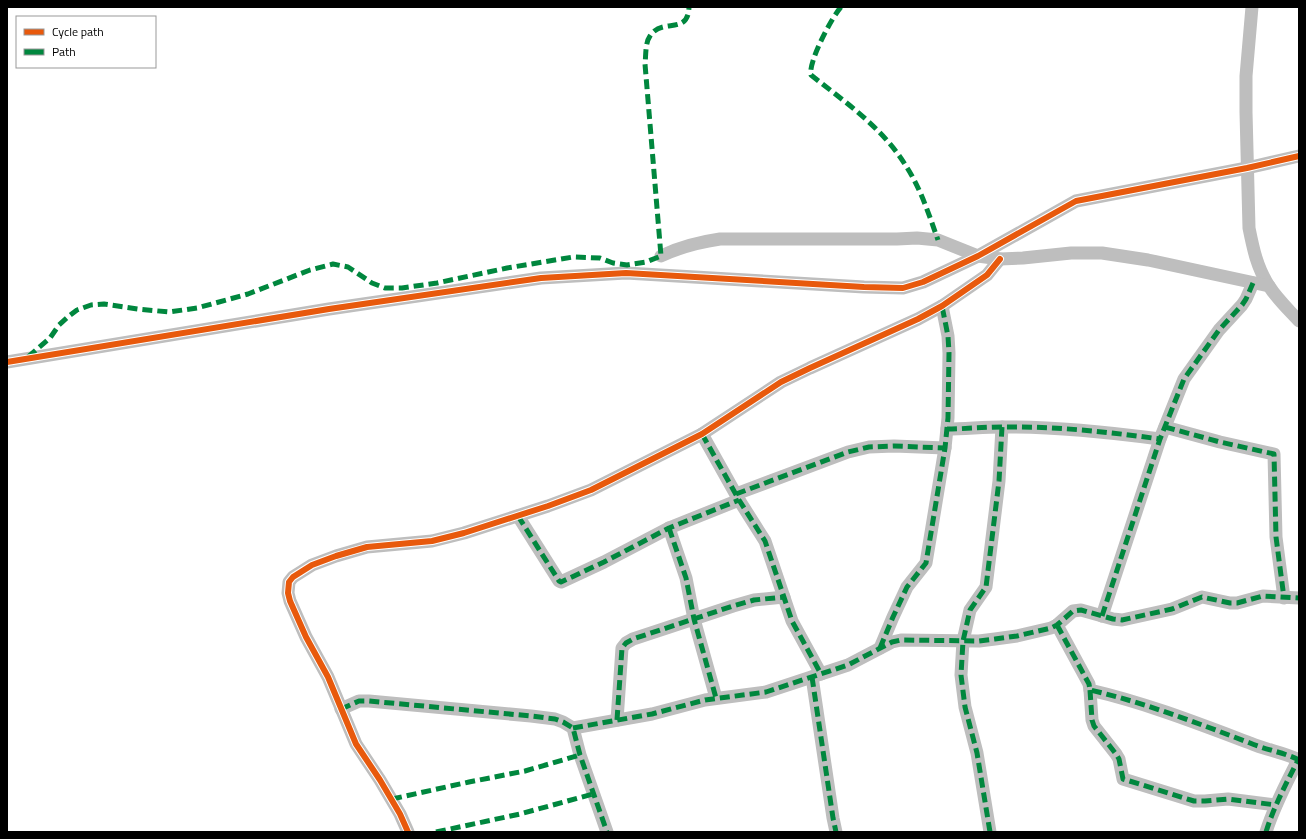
<svg xmlns="http://www.w3.org/2000/svg" width="1306" height="839" font-family="'Titillium Web',sans-serif">
  <rect width="100%" height="100%" fill="#fff"/>
  <g fill="none" stroke-linecap="round" stroke-linejoin="round">
    <g stroke="#bebebe" stroke-width="13">
      <path d="M1252,7L1246,76V112L1249,228C1253,248 1257,268 1269,286C1277,299 1289,310 1299,321"/>
      <path d="M661,256C680,247 699,242 720,239H897L917,238L938,240L978,256L1000,259L1023,258L1071,253H1102L1148,260L1269,286"/>
      <polyline points="7,362 329,309 541,278 626,273 864,287 903,288 923,282 978,256 1076,201 1247,168 1299,156"/>
      <polyline points="1165,427 1220,442 1274,454 1276,537 1284,598"/>
      <path d="M947,429C965,429 983,427 1002,427C1055,426 1108,432 1160,439"/>
      <polyline points="702,434 739,500 765,541 792,621 821,674"/>
      <polyline points="736,494 848,452 869,447 894,446 945,448"/>
      <polyline points="518,516 559,581 561,582 604,562 669,528 739,500"/>
      <polyline points="669,528 686,578 694,619 716,698"/>
      <polyline points="1102,616 1160,439 1184,379 1219,330 1242,305 1246,299 1253,283"/>
      <path d="M1057,625L1089,684L1090,690C1146,703 1197,723 1250,743C1266,750 1283,752 1299,760"/>
      <polyline points="880,648 893,617 907,587 926,563 945,448 948,418 949,353 948,336 942,306"/>
      <polyline points="812,677 833,818 836,832"/>
      <polyline points="1090,690 1092,720 1094,726 1116,754 1119,759 1123,779 1194,801 1205,801 1228,799 1276,805"/>
      <polyline points="341,709 359,701 369,701 531,716 555,719 563,722 573,728 580,755 607,832"/>
      <polyline points="617,720 622,648 626,643 633,639 733,606 754,600 784,597"/>
      <polyline points="573,728 652,714 705,700 766,692 848,665 892,642 901,640 979,641 995,639 1017,636 1051,628 1057,625 1073,611 1081,610 1113,619 1122,620 1172,609 1202,597 1230,603 1237,603 1263,596 1299,598"/>
      <polyline points="408,832 400,814 380,780 356,744 328,677 306,637 290,601 288,593 289,582 293,577 312,565 336,556 367,547 432,541 464,533 548,506 591,490 702,434 781,382 810,368 918,319 942,306 987,275 1000,259"/>
      <polyline points="990,832 977,753 965,707 961,675 963,641 970,610 986,587 999,481 1002,427"/>
      <path d="M1266,832C1274,806 1286,784 1298,760"/>
    </g>
    <g stroke="#00873e" stroke-width="5" stroke-dasharray="10 5" stroke-linecap="butt">
      <path d="M841,7C832,17 808,62 811,75C845,102 883,128 906,166C921,189 929,215 938,240"/>
      <path d="M28,357L50,338L59,325L69,316L77,310L91,305L104,304L138,309L169,312L197,308L248,294L310,270L333,264L348,267L372,283L385,288H402L437,283L507,268L573,257L600,258L613,263L627,265L646,262L661,256L645,64C646,56 645,43 650,36C662,17 688,36 689,7"/>
      <polyline points="1165,427 1220,442 1274,454 1276,537 1284,598"/>
      <path d="M947,429C965,429 983,427 1002,427C1055,426 1108,432 1160,439"/>
      <polyline points="702,434 739,500 765,541 792,621 821,674"/>
      <polyline points="736,494 848,452 869,447 894,446 945,448"/>
      <polyline points="518,516 559,581 561,582 604,562 669,528 739,500"/>
      <polyline points="669,528 686,578 694,619 716,698"/>
      <polyline points="1102,616 1160,439 1184,379 1219,330 1242,305 1246,299 1253,283"/>
      <path d="M1057,625L1089,684L1090,690C1146,703 1197,723 1250,743C1266,750 1283,752 1299,760"/>
      <polyline points="880,648 893,617 907,587 926,563 945,448 948,418 949,353 948,336 942,306"/>
      <polyline points="812,677 833,818 836,832"/>
      <polyline points="1090,690 1092,720 1094,726 1116,754 1119,759 1123,779 1194,801 1205,801 1228,799 1276,805"/>
      <polyline points="341,709 359,701 369,701 531,716 555,719 563,722 573,728 580,755 607,832"/>
      <polyline points="617,720 622,648 626,643 633,639 733,606 754,600 784,597"/>
      <polyline points="573,728 652,714 705,700 766,692 848,665 892,642 901,640 979,641 995,639 1017,636 1051,628 1057,625 1073,611 1081,610 1113,619 1122,620 1172,609 1202,597 1230,603 1237,603 1263,596 1299,598"/>
      <polyline points="392,799 469,782 525,771 580,755"/>
      <polyline points="436,832 520,814 593,794"/>
      <polyline points="990,832 977,753 965,707 961,675 963,641 970,610 986,587 999,481 1002,427"/>
      <path d="M1266,832C1274,806 1286,784 1298,760"/>
    </g>
    <defs>
      <g id="cycleway">
        <polyline points="7,362 329,309 541,278 626,273 864,287 903,288 923,282 978,256 1076,201 1247,168 1299,156"/>
        <polyline points="408,832 400,814 380,780 356,744 328,677 306,637 290,601 288,593 289,582 293,577 312,565 336,556 367,547 432,541 464,533 548,506 591,490 702,434 781,382 810,368 918,319 942,306 987,275 1000,259"/>
      </g>
    </defs>
    <use href="#cycleway" stroke="#fff" stroke-width="8"/>
    <use href="#cycleway" stroke="#e8590c" stroke-width="6"/>
  </g>
  <rect width="1306" height="839" fill="none" stroke="#000000" stroke-width="16"/>
  <rect x="16" y="16" width="140" height="52" fill="#ffffff" stroke="#999999"/>
  <rect x="24" y="29" width="20" height="6" fill="#e8590c" stroke="#999999"/>
  <text x="52" y="36" font-size="12" fill="#000000">Cycle path</text>
  <rect x="24" y="49" width="20" height="6" fill="#00873e" stroke="#999999"/>
  <text x="52" y="56" font-size="12" fill="#000000">Path</text>
</svg>
